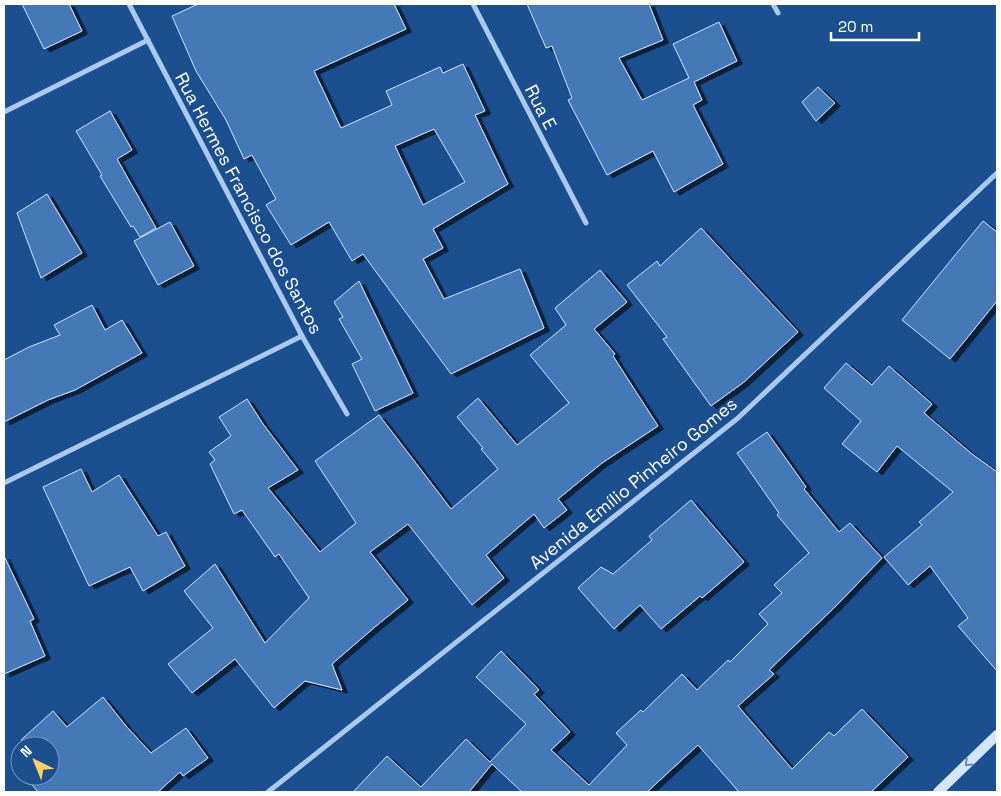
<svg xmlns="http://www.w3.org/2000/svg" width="1001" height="796" font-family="'Space Grotesk',sans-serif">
  <defs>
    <filter id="shadow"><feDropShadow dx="5.5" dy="3" stdDeviation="0" flood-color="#0009"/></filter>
  </defs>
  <rect width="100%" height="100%" fill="#1b4f8f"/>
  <g fill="#4478b7" stroke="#cfe3fa" fill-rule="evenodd" filter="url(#shadow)">
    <polygon points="22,4 69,4 82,31 44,49"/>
    <path d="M198,4H394L406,29L314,71L341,128L392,105L386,91L440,67L443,73L463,64L485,111L475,115L508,184L433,229L443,248L423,259L444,299L520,269L544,328L451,374L363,254L352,261L329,222L291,245L266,205L276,199L252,155L244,159L226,120L196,71L172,16ZM434,129L465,182L423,205L395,146Z"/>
    <polygon points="527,4 649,4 663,40 619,58 642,100 689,78 673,44 719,22 737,61 694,82 702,100 693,105 723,164 674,192 653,151 607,175 568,100 572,98 552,46 546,48"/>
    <polygon points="818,87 835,103 816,121 802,102"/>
    <polygon points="110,111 132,150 117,159 156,228 140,237 133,226 131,227 100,176 102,175 76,131"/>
    <polygon points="47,194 82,253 41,278 17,213"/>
    <polygon points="983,221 997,232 997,301 950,359 902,320"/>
    <polygon points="170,222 194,266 158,285 134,241"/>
    <polygon points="701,228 798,332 744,382 711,406 663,339 667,337 627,285 657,261 660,266"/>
    <polygon points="600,270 627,302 594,329 615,354 613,356 658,426 602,463 558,499 567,510 544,528 534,514 486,555 504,578 472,605 408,524 370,552 408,600 376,626 332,664 342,690 305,681 274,708 235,659 192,693 168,664 213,628 184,591 215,564 265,643 309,598 279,554 275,557 242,510 234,514 210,464 215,460 209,452 231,436 219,417 247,399 263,424 298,470 268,488 320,552 356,523 315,461 379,415 451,509 498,469 481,449 483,448 457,417 478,398 517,445 569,403 530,355 566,325 555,308"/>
    <polygon points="359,281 413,393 375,411 352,364 362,359 339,319 343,317 334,302"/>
    <polygon points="92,305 105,330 122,320 142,353 75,390 48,400 4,422 4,360 29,347 60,335 54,325"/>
    <polygon points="846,363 872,385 889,366 932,404 924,413 972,454 997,472 997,671 958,626 968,618 930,566 908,585 884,557 922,525 919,522 953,492 897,446 877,472 842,444 861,421 824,388"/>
    <polygon points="767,432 806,487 804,489 839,532 850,523 882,558 835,607 769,670 774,674 738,706 792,769 829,732 834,736 862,709 908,757 871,792 739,792 698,745 647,792 522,792 492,764 469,792 353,792 387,756 421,787 466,739 490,762 526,724 476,677 501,651 539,690 534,694 570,732 551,750 589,785 627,745 616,733 641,710 643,712 682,674 697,690 728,660 730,662 768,624 759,614 782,593 774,585 809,553 777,515 779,513 737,453"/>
    <polygon points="81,469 92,492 119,475 158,536 166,532 185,566 143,591 130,567 89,586 43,487"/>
    <polygon points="691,500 744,562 702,598 700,596 661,629 640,605 614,629 578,588 601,567 613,574 652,540 649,536"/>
    <polygon points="4,556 34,619 30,621 45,656 4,674"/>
    <polygon points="103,697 126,726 151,753 186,728 208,758 183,776 180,772 158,792 38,792 25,776 50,776 50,746 27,746 21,740 53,711 67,727"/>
  </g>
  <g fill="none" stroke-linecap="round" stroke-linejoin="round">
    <g stroke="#a9c9ee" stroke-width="5">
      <polyline points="129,4 302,336 347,414"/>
      <polyline points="473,4 586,223"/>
      <polyline points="773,4 778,13"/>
      <polyline points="4,112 148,40"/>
      <polyline points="4,483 302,336"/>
      <polyline points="268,792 738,418 997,173"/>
    </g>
    <polyline stroke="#d6e6fa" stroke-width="10" points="938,792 997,735"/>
  </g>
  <defs><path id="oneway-chevron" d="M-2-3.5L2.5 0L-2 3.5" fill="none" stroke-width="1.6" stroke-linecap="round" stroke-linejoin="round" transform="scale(1.25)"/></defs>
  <use stroke="#668bba" href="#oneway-chevron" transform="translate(968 763) rotate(136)"/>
  <g text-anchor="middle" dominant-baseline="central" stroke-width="4.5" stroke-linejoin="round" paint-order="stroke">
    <g font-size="18" fill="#fff" stroke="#1b4f8f">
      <text transform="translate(541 107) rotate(63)">Rua E</text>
      <text transform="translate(249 203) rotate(62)">Rua Hermes Francisco dos Santos</text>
      <text transform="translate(633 483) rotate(-39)">Avenida Emílio Pinheiro Gomes</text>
    </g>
  </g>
  <rect width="1001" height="796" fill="none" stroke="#ffffff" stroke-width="10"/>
  <g transform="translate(35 761) rotate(317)"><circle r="24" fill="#1b4f8f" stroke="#7695bc"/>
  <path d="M0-4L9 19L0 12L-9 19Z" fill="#ffd166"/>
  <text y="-8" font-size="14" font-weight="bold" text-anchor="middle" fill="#ffffff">N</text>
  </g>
  <path d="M831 32v8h88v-8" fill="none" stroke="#ffffff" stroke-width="2.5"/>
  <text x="838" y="32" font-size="15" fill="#ffffff" stroke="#1b4f8f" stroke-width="4" paint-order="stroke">20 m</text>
</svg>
